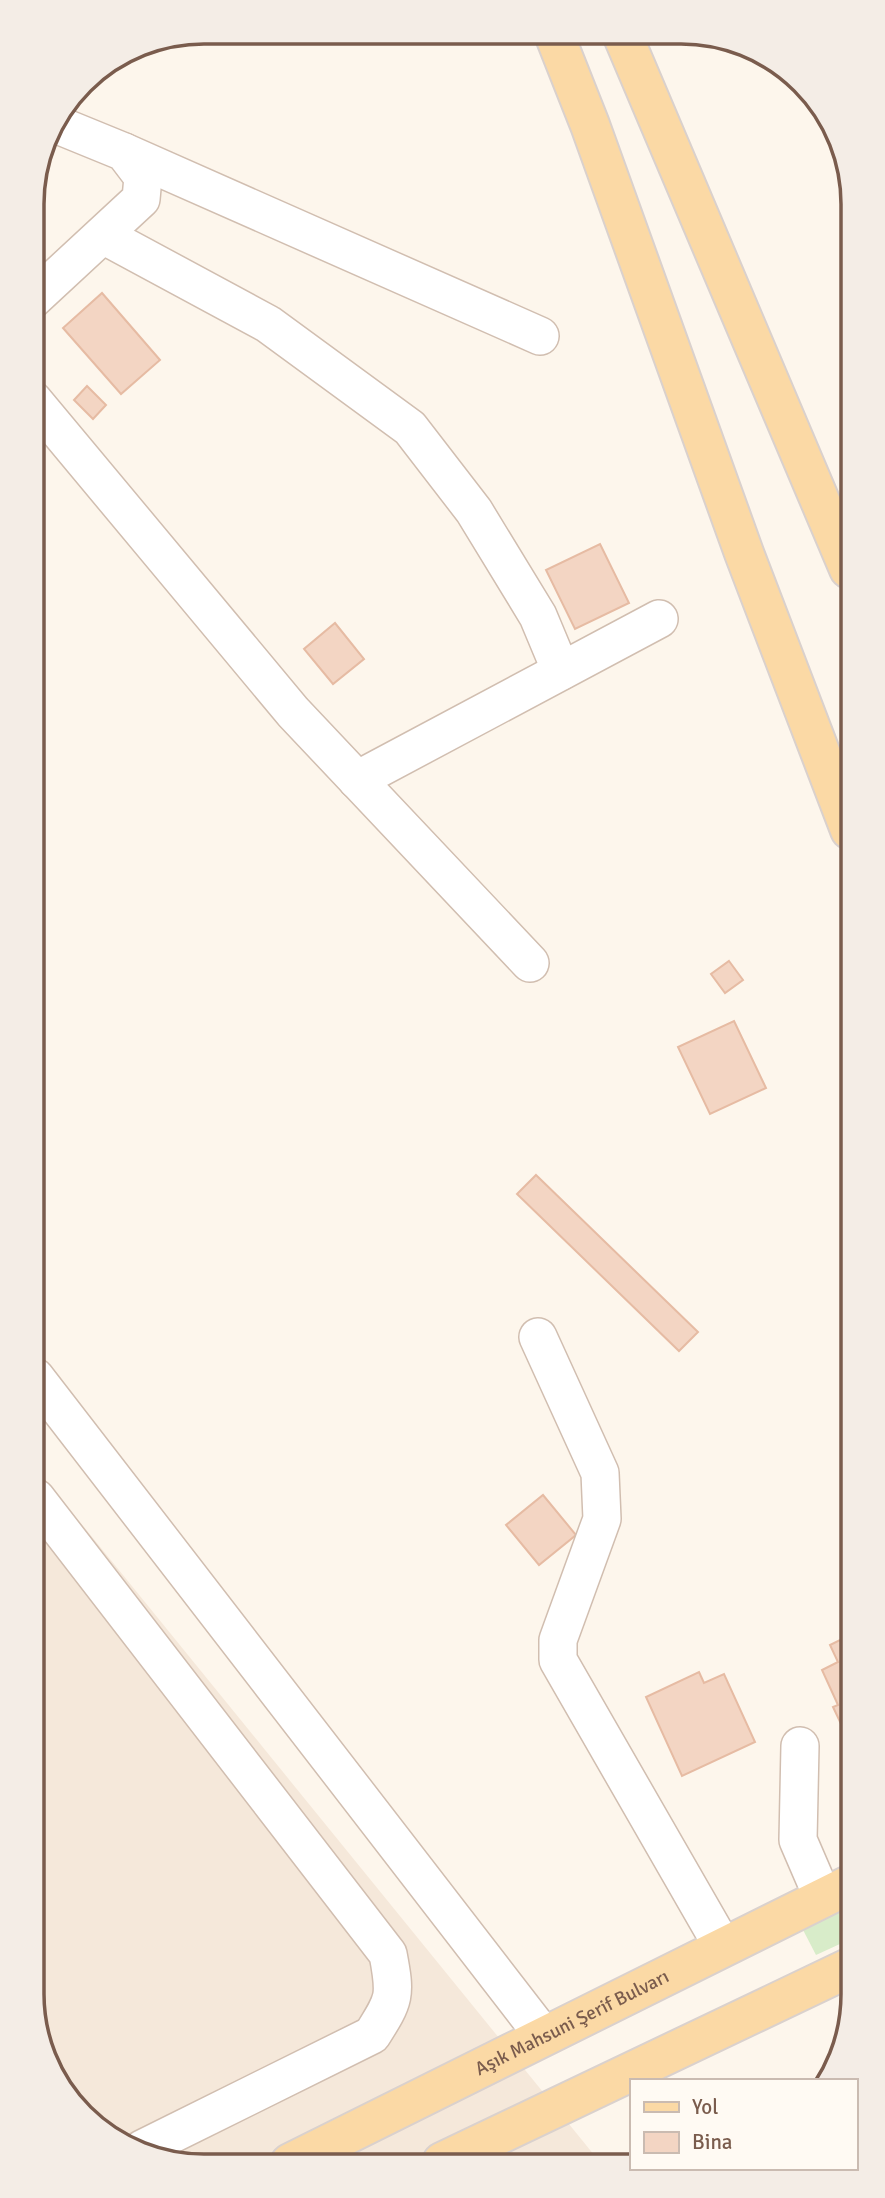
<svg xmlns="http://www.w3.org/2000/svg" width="885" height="2198" font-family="Signika,sans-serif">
  <rect width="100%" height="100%" fill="#fdf6ec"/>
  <polygon fill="#f5e8da" points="36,1468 599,2161 170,2163 90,2124 37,2039"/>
  <polygon fill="#d8ecc9" points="853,1901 853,1938 816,1955 801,1926"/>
  <g fill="#f3d5c3" stroke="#e6bba3" stroke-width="2">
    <polygon points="102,293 160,360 121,394 63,328"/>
    <polygon points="87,386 106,405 93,419 74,400"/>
    <polygon points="600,544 629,603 575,629 546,570"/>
    <polygon points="335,623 364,659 333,684 304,649"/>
    <polygon points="729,961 743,980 725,993 711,974"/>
    <polygon points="734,1021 766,1088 710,1114 678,1047"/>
    <polygon points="536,1175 698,1332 679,1351 517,1194"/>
    <polygon points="543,1495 576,1535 539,1565 506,1525"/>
    <polygon points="852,1634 852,1747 833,1707 838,1705 822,1670 838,1662 830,1645"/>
    <polygon points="699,1672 704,1683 724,1674 755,1742 682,1776 646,1697"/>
  </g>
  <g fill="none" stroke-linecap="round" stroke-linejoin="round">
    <defs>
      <g id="minor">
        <polyline points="124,152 540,336"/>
        <polyline points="103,235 268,324 410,428 474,511 538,616 561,671"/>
        <polyline points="32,300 141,199 143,177 124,152 53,123"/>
        <polyline points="33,400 293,712 530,963"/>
        <polyline points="357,780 659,619"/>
        <polyline points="538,1337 600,1473 602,1519 558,1640 558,1660 723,1947"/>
        <polyline points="35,1377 543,2035"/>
        <path d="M36,1498L388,1954C396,1996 395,1999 372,2035L142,2149"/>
        <polyline points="800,1746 798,1840 823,1898"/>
      </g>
      <g id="major">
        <polyline points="554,34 590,125 744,553 850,830"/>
        <polyline points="622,34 849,569"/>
        <polyline points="442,2162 853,1966"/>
        <path id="s1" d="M290,2163L853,1883"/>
      </g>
    </defs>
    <use href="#minor" stroke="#d1beb0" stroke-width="40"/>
    <use href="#major" stroke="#dad1cd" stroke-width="42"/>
    <use href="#minor" stroke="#fff" stroke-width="37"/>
    <use href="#major" stroke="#fbd9a5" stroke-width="38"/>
  </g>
  <g text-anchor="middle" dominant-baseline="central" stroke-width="6" stroke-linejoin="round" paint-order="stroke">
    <g font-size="19" fill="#7a5c4d" stroke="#fffaf3">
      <text stroke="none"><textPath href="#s1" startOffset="315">Aşık Mahsuni Şerif Bulvarı</textPath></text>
    </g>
  </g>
  <path d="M0 0H885V2198H0ZM204 44H681A160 160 0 0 1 841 204V1994A160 160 0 0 1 681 2154H204A160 160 0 0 1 44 1994V204A160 160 0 0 1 204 44Z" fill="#f4ede6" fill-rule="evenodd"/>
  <path fill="none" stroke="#7a5c4d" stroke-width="3.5" d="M204 44H681A160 160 0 0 1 841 204V1994A160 160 0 0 1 681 2154H204A160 160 0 0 1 44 1994V204A160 160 0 0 1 204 44Z"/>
  <rect x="630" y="2079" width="228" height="91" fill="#fffaf3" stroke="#cabbb1" stroke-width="2"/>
  <rect x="644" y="2102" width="35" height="10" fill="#fbd9a5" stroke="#cabbb1" stroke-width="2"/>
  <text x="692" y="2114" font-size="21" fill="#7a5c4d">Yol</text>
  <rect x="644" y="2132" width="35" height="21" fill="#f3d5c3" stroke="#cabbb1" stroke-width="2"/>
  <text x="692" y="2149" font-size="21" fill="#7a5c4d">Bina</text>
</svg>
